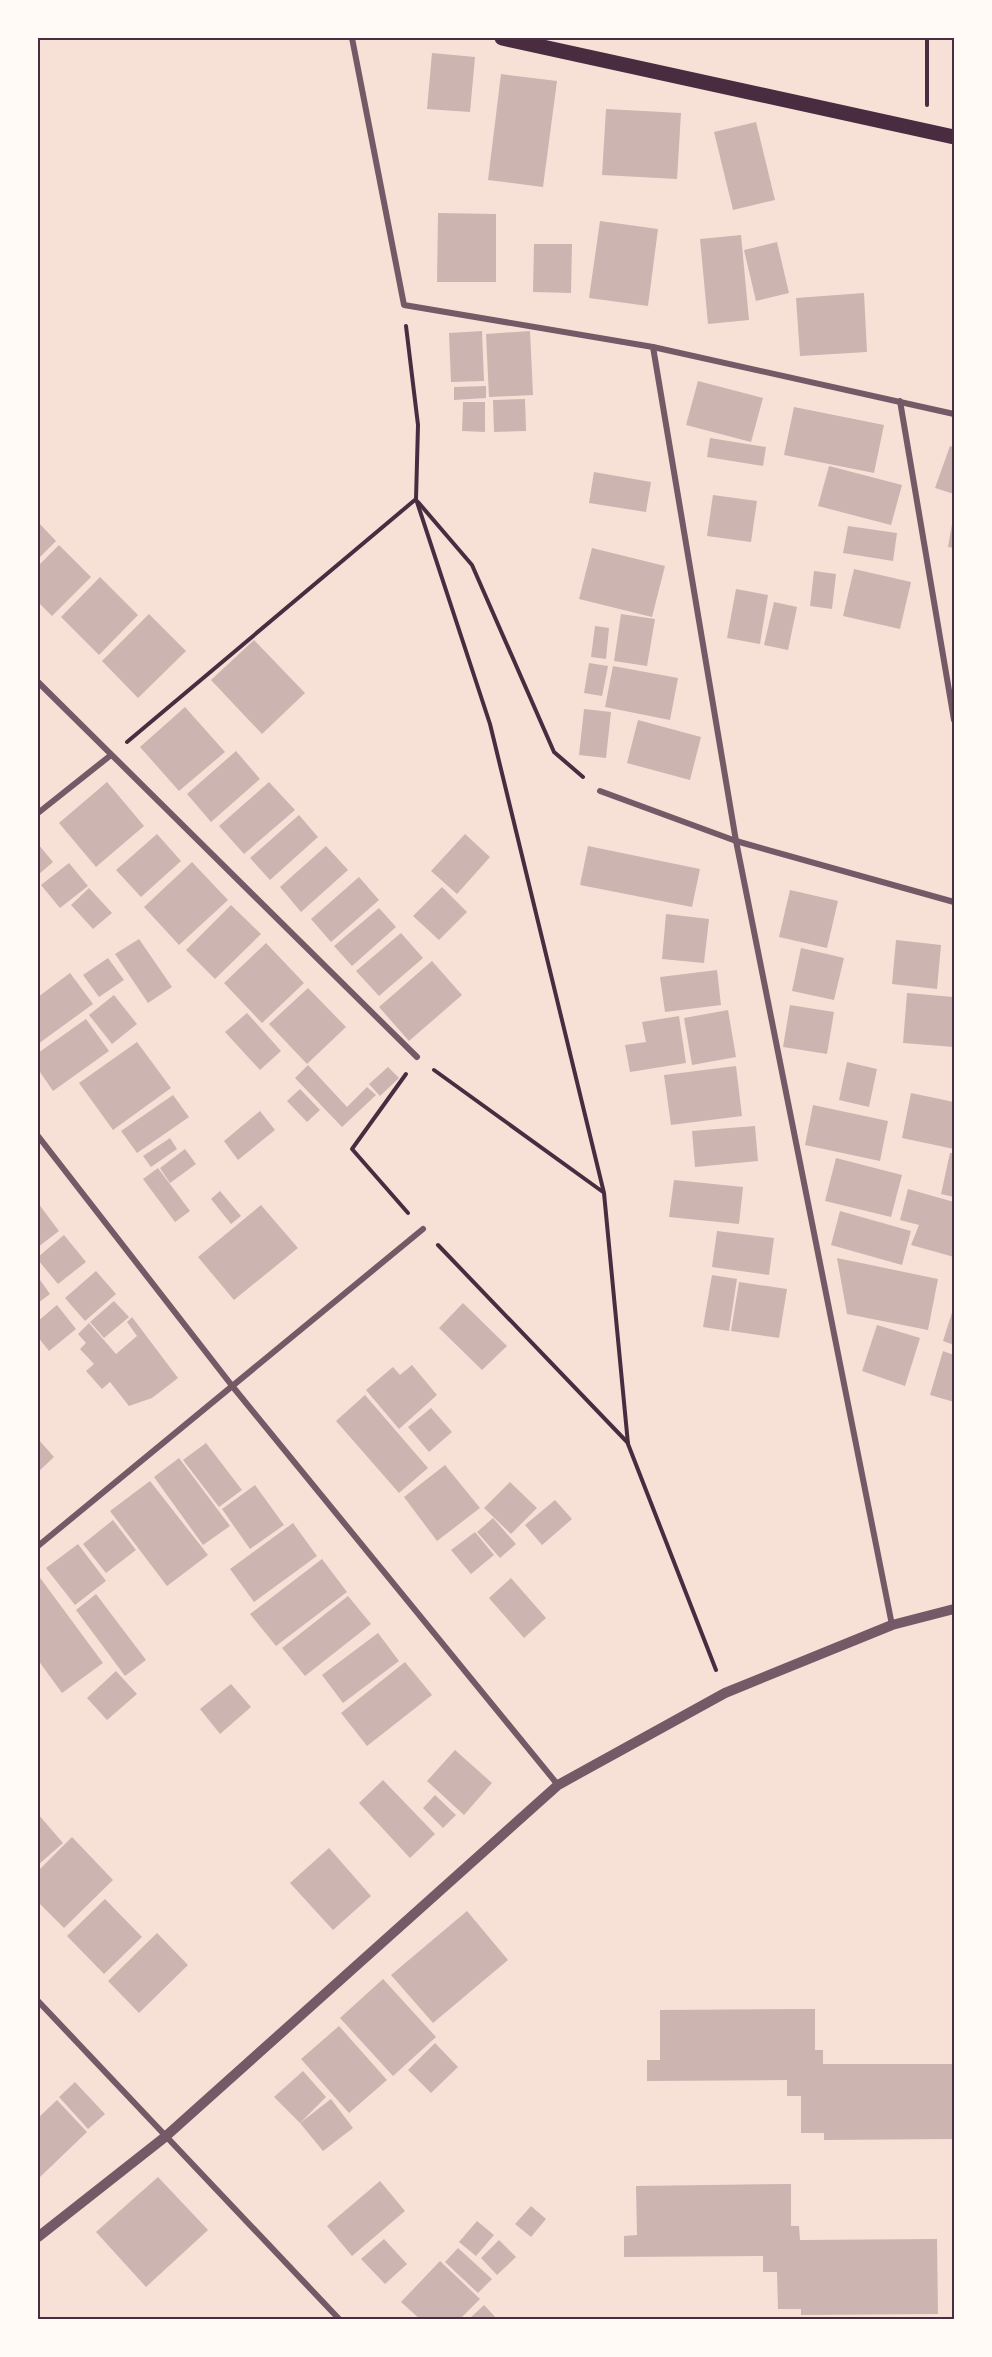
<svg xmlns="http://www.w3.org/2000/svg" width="992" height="2357" font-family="Montserrat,sans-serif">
  <rect width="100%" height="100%" fill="#f7e1d7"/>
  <g fill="#ccb4b1">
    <polygon points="432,53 475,57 470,112 427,109"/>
    <polygon points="501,74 557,81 543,187 488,180"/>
    <polygon points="606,109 681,113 677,179 602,175"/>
    <polygon points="756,122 775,200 733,210 714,132"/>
    <polygon points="438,213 496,214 496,282 437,282"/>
    <polygon points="600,221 658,229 648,306 589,298"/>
    <polygon points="741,235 749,320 708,324 700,239"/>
    <polygon points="777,242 789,293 756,301 744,250"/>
    <polygon points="534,244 572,244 571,293 533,292"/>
    <polygon points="864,293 867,352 800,356 796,298"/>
    <polygon points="482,331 484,381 451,382 449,333"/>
    <polygon points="530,331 533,395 489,397 486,334"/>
    <polygon points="698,381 763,398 751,442 686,425"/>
    <polygon points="486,386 486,398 454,400 454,387"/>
    <polygon points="525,399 526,431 494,432 493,400"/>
    <polygon points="463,402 485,402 485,432 462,431"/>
    <polygon points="794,407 884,425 874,473 784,455"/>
    <polygon points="710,438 766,447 763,466 707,457"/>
    <polygon points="950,446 954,447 954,494 935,488"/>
    <polygon points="829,466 902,485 891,525 818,506"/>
    <polygon points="594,472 651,482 646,512 589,503"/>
    <polygon points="713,495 757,501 751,542 707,536"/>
    <polygon points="38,522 56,541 38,559"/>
    <polygon points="952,524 954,524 954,548 948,547"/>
    <polygon points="848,526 897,533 893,561 843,553"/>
    <polygon points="59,545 91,577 52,616 38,602 38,566"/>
    <polygon points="592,548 665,566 652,617 579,599"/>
    <polygon points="854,569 911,582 900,629 843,616"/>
    <polygon points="814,571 836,574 832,609 810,606"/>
    <polygon points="100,577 138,615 99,655 61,617"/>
    <polygon points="736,589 768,595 760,644 727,638"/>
    <polygon points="774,602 797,607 788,650 764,645"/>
    <polygon points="149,614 186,651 138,698 102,661"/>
    <polygon points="621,614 655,619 647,666 614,661"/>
    <polygon points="595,626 609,628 606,659 591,657"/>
    <polygon points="254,640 305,693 262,734 211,680"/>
    <polygon points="589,663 608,666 602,696 584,693"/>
    <polygon points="613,666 678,678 670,720 605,707"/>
    <polygon points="185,707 225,752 179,791 140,747"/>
    <polygon points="584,709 611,712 606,758 579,755"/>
    <polygon points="638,720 701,737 690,780 627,763"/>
    <polygon points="236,751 260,779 211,822 187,794"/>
    <polygon points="107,782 144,826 96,867 59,823"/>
    <polygon points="269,782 295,810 244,854 219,826"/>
    <polygon points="299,815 318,837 270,880 250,858"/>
    <polygon points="157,834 181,861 141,897 116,870"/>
    <polygon points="465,834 490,857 457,894 431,871"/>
    <polygon points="38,844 53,862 38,875"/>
    <polygon points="326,846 348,870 301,912 280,887"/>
    <polygon points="588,846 700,869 692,907 580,885"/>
    <polygon points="192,862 228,900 179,945 144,907"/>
    <polygon points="69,863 88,886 60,908 41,885"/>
    <polygon points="359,877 379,900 331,942 311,919"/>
    <polygon points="442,887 467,912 439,940 413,916"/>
    <polygon points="89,888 112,913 93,929 71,905"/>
    <polygon points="790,890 838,901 827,948 779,937"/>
    <polygon points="231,905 261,934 215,979 186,950"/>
    <polygon points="379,908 396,927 352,966 334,946"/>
    <polygon points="666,914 709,919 704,963 662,959"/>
    <polygon points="401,933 423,958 379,996 356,971"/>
    <polygon points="139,939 172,987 148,1003 115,954"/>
    <polygon points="896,940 941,945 937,989 892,984"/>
    <polygon points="266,943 304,983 262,1023 224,983"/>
    <polygon points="801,948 844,958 834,1000 792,991"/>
    <polygon points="108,958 124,980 99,997 83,975"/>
    <polygon points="432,961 462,995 409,1041 379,1007"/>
    <polygon points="717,970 721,1005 665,1012 660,977"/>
    <polygon points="70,973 93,1004 38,1044 38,997"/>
    <polygon points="308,988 346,1027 307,1064 269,1024"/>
    <polygon points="907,993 954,997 954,1047 903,1043"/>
    <polygon points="114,995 137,1024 112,1044 89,1015"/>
    <polygon points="790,1005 834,1012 827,1054 783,1047"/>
    <polygon points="728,1010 736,1057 692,1065 684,1018"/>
    <polygon points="247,1013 281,1051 260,1070 225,1032"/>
    <polygon points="679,1016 686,1063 630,1072 625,1045 646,1042 642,1022"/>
    <polygon points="86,1019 109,1051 53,1091 38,1069 38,1053"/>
    <polygon points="137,1042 171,1088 113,1130 79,1083"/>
    <polygon points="847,1062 877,1069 869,1107 839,1100"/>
    <polygon points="308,1065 347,1107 367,1087 376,1095 342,1127 295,1078"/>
    <polygon points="736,1066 742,1116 671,1125 664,1075"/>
    <polygon points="388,1067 399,1078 380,1096 369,1084"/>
    <polygon points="300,1089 320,1110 307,1122 287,1101"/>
    <polygon points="911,1093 954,1102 954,1149 902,1138"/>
    <polygon points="173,1095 189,1117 137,1153 121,1131"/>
    <polygon points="813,1105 888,1121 880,1161 805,1145"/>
    <polygon points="260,1111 275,1130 238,1160 224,1141"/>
    <polygon points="755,1126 758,1161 695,1167 692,1131"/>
    <polygon points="170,1138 177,1149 151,1167 143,1156"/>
    <polygon points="185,1149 196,1164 170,1183 160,1168"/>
    <polygon points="950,1153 954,1153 954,1197 941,1194"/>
    <polygon points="836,1158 902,1175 891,1217 825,1201"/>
    <polygon points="158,1168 190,1211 175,1222 143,1179"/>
    <polygon points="674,1180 743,1187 739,1224 669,1217"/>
    <polygon points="908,1189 954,1202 954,1257 911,1245 919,1225 900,1220"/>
    <polygon points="220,1191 241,1216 231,1224 211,1199"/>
    <polygon points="38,1203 59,1231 38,1247"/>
    <polygon points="261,1205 298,1248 234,1300 198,1257"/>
    <polygon points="840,1211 911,1231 902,1265 831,1245"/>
    <polygon points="717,1231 774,1238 769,1275 712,1267"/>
    <polygon points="64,1235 86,1262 58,1284 38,1260 38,1257"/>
    <polygon points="837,1258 938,1279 928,1330 847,1314"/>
    <polygon points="96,1271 116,1294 85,1321 65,1298"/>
    <polygon points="712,1275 737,1279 729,1331 703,1327"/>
    <polygon points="38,1277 50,1294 38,1303"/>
    <polygon points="739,1282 787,1289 779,1338 731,1331"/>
    <polygon points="114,1301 129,1317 104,1338 90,1322"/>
    <polygon points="463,1303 507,1346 482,1370 439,1328"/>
    <polygon points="57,1305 76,1329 49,1351 38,1337 38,1321"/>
    <polygon points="954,1306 954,1345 943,1341"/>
    <polygon points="132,1317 178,1378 152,1398 129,1406 110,1382 102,1389 86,1371 94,1364 80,1349 86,1343 78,1334 89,1323 116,1354 137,1336 127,1322"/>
    <polygon points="877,1325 920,1338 905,1386 862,1371"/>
    <polygon points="943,1351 954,1355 954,1402 930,1395"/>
    <polygon points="412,1365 437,1395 399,1429 366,1390 393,1367 400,1375"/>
    <polygon points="365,1395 428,1468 399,1493 336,1421"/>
    <polygon points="431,1408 452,1432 429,1452 408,1427"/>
    <polygon points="38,1439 54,1457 38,1472"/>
    <polygon points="206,1443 242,1490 219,1507 183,1460"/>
    <polygon points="179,1458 230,1526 203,1545 154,1477"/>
    <polygon points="445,1465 480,1508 437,1541 404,1497"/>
    <polygon points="150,1481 208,1555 167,1586 110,1511"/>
    <polygon points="510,1482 537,1508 511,1534 484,1508"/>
    <polygon points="255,1485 284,1525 250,1549 222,1509"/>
    <polygon points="555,1500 572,1519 542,1545 525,1525"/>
    <polygon points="493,1518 516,1544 500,1558 477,1532"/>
    <polygon points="113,1520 136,1550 106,1573 83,1544"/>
    <polygon points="293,1523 317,1556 254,1602 230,1569"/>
    <polygon points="475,1532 494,1555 471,1574 451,1550"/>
    <polygon points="78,1544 106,1581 75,1605 46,1568"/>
    <polygon points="322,1559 347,1592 276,1646 250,1614"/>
    <polygon points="38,1575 103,1663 62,1693 38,1660"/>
    <polygon points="511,1578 546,1618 524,1638 489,1598"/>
    <polygon points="96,1594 146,1660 125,1676 76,1610"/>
    <polygon points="348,1596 371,1624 305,1676 282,1648"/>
    <polygon points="378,1633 399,1661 343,1703 322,1675"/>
    <polygon points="405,1662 432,1695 367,1746 341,1713"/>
    <polygon points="116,1671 137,1694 107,1720 87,1698"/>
    <polygon points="231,1684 251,1707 220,1734 200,1709"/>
    <polygon points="455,1750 492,1783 464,1815 427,1781"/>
    <polygon points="383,1780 435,1834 410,1858 359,1803"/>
    <polygon points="435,1795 456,1815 443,1828 423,1808"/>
    <polygon points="38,1814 63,1843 38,1865"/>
    <polygon points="72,1837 113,1880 64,1928 38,1902 38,1871"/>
    <polygon points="329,1848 371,1896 333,1930 290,1883"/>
    <polygon points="105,1899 142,1937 104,1974 67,1936"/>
    <polygon points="467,1911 508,1960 433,2023 391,1975"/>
    <polygon points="157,1933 188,1965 139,2013 108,1981"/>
    <polygon points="383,1979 436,2037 393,2076 340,2018"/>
    <polygon points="815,2009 815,2050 823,2050 823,2064 954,2064 954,2139 824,2140 824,2133 801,2133 801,2096 787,2096 787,2080 647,2081 647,2060 660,2060 660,2010"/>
    <polygon points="339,2026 387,2080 349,2113 301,2059"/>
    <polygon points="435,2043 458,2067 431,2093 408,2070"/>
    <polygon points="303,2071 326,2097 300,2123 274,2097"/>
    <polygon points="75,2082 105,2114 88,2129 59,2097"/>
    <polygon points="331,2099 353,2128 323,2151 300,2123"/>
    <polygon points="57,2100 87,2132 40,2177 38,2174 38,2118"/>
    <polygon points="158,2177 208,2230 146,2287 96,2232"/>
    <polygon points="380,2181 405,2211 352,2256 327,2226"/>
    <polygon points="791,2184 791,2226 799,2226 800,2240 937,2239 938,2314 801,2315 801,2309 778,2309 777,2272 763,2272 763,2256 624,2257 624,2236 637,2235 636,2186"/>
    <polygon points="531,2206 546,2219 531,2237 515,2224"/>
    <polygon points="477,2221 494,2235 476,2256 459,2242"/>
    <polygon points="384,2239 407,2264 385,2284 361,2259"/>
    <polygon points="499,2240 516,2257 497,2275 481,2258"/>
    <polygon points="458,2248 492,2279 478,2293 445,2262"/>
    <polygon points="440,2261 480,2299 459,2320 421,2320 401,2302"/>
    <polygon points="484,2305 498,2320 468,2320"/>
  </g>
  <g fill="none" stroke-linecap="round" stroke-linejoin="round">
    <g stroke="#4a2c40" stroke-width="4">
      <polyline points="927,38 927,105"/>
      <polyline points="406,326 418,425 416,499 490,724 604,1193 628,1444 716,1670"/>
      <polyline points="418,502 472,565 554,752 583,777"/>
      <polyline points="127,742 416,499"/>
      <polyline points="434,1070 603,1192"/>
      <polyline points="406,1074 352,1149 408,1213"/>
      <polyline points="438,1245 628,1443"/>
    </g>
    <g stroke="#755966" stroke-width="6">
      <polyline points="352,38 404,305 653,347 954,414"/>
      <polyline points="653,347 736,841 892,1625"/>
      <polyline points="900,401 954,720"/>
      <polyline points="38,682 417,1057"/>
      <polyline points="600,791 736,841 954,902"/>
      <polyline points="38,813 111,755"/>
      <polyline points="38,1136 233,1387 558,1785"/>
      <polyline points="38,1546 423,1229"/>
      <polyline points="38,2001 340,2320"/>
    </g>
    <polyline stroke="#755966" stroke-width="10" points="38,2237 165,2137 558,1785 725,1693 892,1625 954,1609"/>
    <polyline stroke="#4a2c40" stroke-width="15" points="502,38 954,137"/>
  </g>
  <rect width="992" height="2357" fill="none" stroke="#fffaf5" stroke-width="78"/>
  <rect x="39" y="39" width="914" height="2279" fill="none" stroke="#4a2c40" stroke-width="2"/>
</svg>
